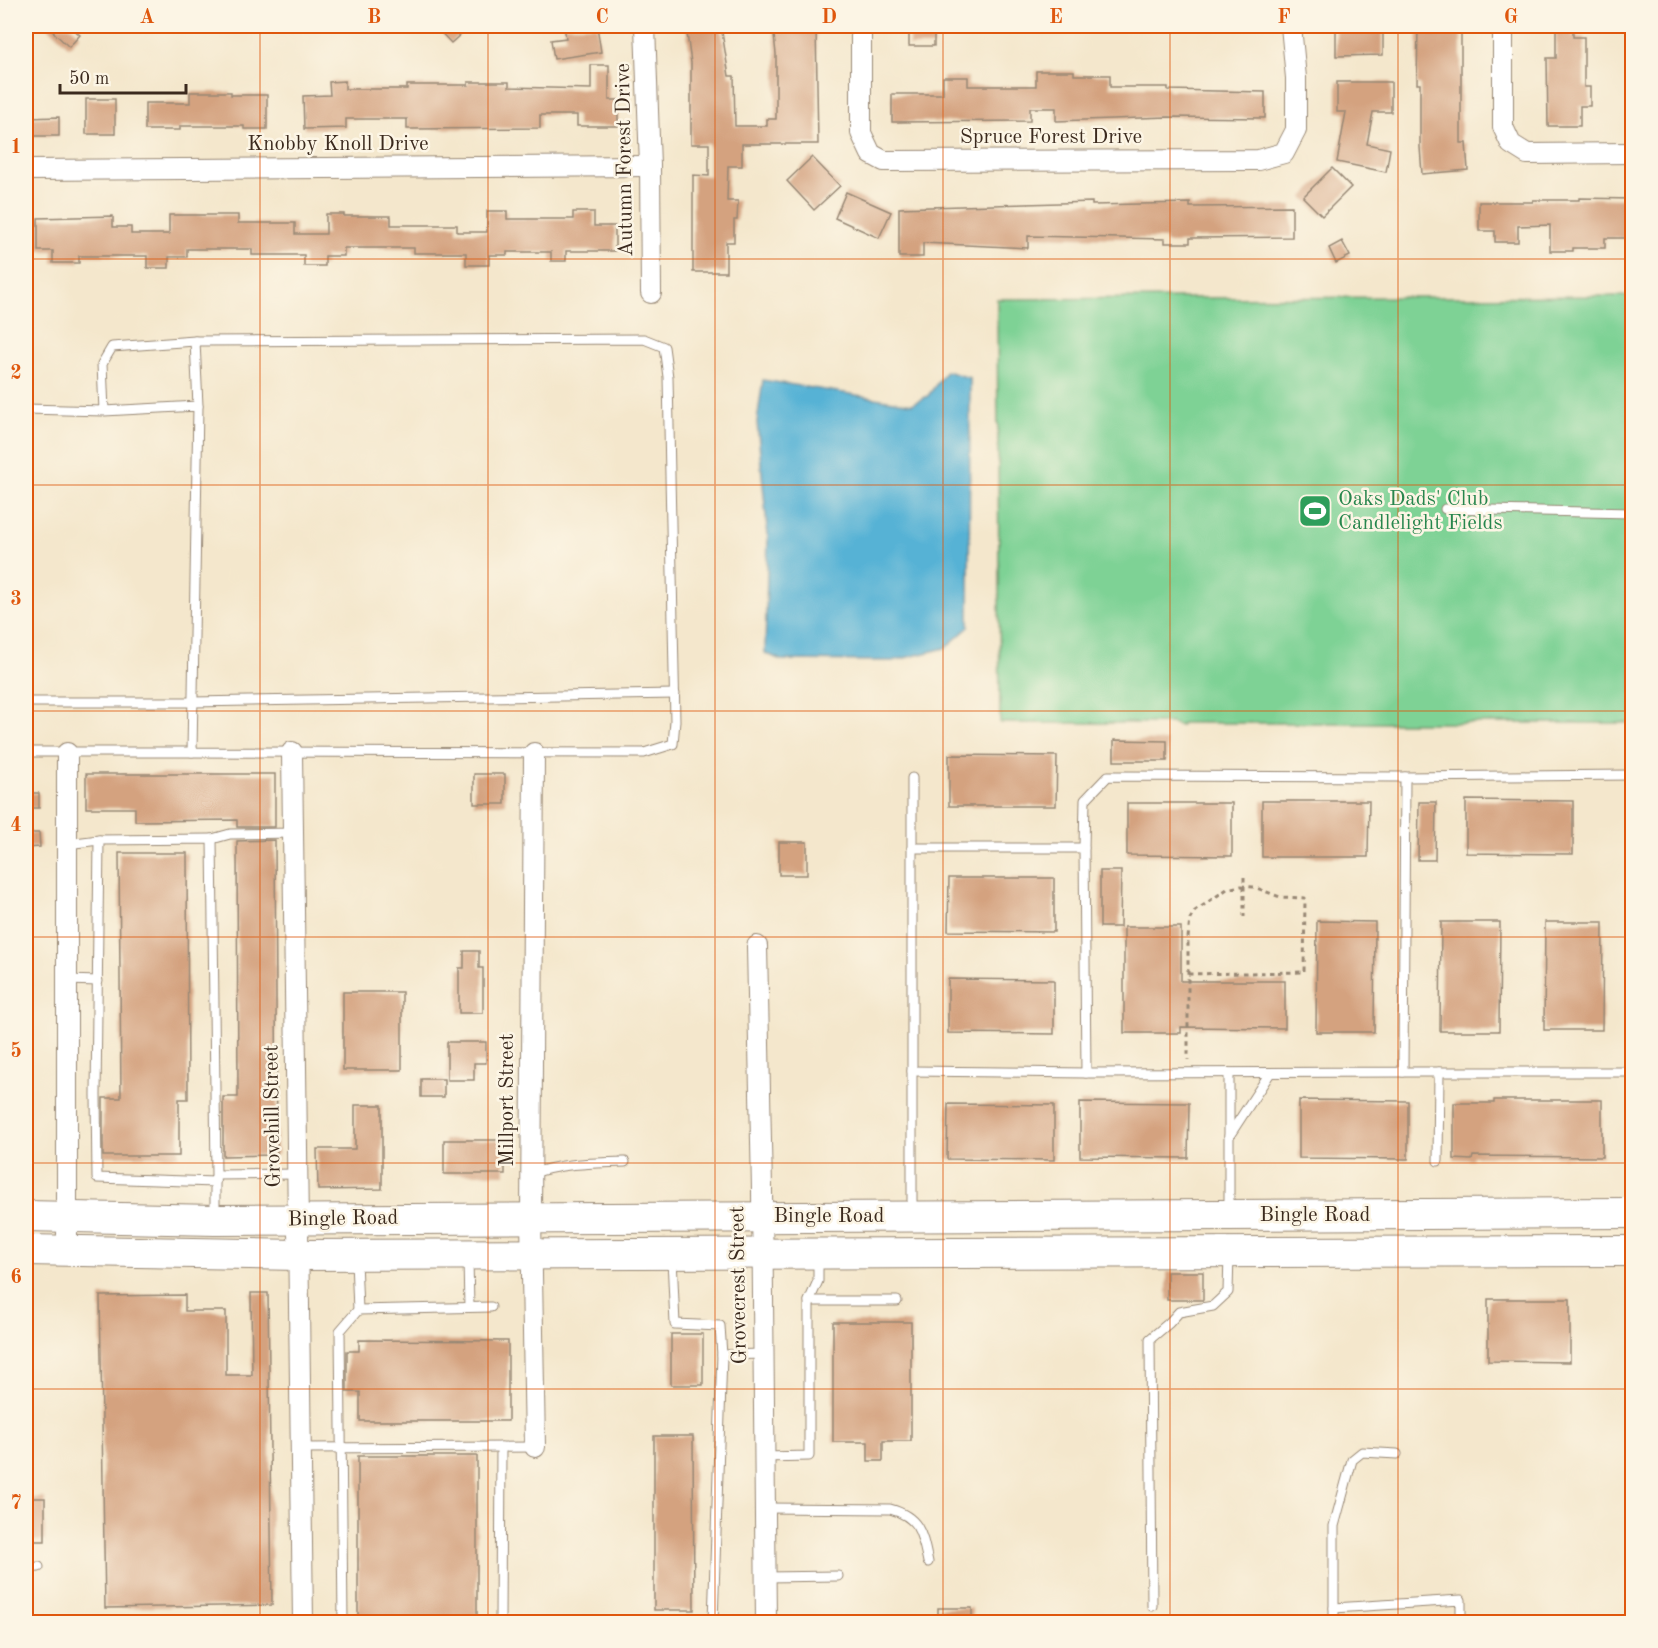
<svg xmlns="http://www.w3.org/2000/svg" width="1658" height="1648" font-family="'Old Standard TT',serif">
  <rect width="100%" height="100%" fill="#fcf5e5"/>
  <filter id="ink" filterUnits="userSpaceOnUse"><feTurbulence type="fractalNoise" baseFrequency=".0167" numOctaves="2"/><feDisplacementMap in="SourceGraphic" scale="12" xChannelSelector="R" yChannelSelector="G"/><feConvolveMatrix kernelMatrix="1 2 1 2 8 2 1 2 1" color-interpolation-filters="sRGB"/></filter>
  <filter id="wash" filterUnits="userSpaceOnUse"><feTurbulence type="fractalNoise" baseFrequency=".008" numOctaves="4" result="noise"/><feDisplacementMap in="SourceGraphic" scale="24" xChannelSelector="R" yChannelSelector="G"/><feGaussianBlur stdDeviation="1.35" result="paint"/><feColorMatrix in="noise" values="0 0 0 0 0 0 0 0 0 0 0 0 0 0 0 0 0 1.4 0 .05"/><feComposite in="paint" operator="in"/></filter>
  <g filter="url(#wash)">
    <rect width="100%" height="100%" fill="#f4e7cc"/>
    <polygon fill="#7ed295" stroke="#5c7e5a" stroke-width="1.5" points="1632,296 1632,723 1182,723 1181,726 1171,723 1000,723 997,299"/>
    <polygon fill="#57b2d5" stroke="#496e7a" stroke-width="1.5" points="946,371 970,378 969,627 945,648 892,661 781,660 765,653 768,536 757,422 763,380 912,404 928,396"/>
    <g id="blocks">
      <g fill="#d4a27f">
        <polygon points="47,26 70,26 80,35 69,47"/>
        <polygon points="435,26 470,26 451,43"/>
        <polygon points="564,26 597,26 601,52 554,59 551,40 566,38"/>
        <polygon points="686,26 721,26 729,76 734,76 735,126 767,126 767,119 776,119 776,54 773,26 816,26 818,144 742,144 742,166 728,166 727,201 738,201 737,220 734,220 734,242 726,242 726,272 693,272 693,175 709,176 709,144 691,144 691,63"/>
        <rect x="909" y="26" width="25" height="20"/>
        <polygon points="1336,26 1383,26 1383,55 1336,56"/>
        <polygon points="1418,26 1461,26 1461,143 1466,143 1468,170 1422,174 1420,147 1420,84 1417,84"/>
        <polygon points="1556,26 1573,26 1573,37 1584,37 1584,87 1590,87 1590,106 1580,106 1580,126 1548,126 1547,58 1556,58"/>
        <polygon points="591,65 609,65 609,100 618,100 618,126 577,126 577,115 540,115 540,128 407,129 407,119 346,119 346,128 304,129 303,96 330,95 329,82 345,81 345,89 407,89 407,85 468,85 468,82 509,82 509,87 591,89"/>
        <polygon points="1036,71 1074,71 1074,75 1110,75 1110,87 1168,87 1168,90 1265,92 1265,118 1168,117 1056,121 1056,108 1030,108 1030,121 892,122 892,94 943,94 943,77 968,77 968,86 1036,86"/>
        <polygon points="1337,82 1391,82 1391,112 1373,112 1367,144 1390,149 1386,172 1337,162 1346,112 1337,112"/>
        <polygon points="190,92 231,92 231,95 267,95 267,129 244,129 244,126 180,126 180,130 145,130 145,103 190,103"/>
        <rect x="86" y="99" width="29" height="35"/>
        <polygon points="59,117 59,136 26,136 26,118"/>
        <polygon points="812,157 840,186 814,210 787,181"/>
        <polygon points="1332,168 1351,187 1322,216 1303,197"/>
        <polygon points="846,192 891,212 879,238 835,218"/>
        <polygon points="1579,198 1632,199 1632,238 1605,238 1605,248 1573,248 1573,251 1550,251 1550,225 1518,226 1518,242 1495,242 1495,231 1479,231 1479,202 1533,202 1533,200 1579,200"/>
        <polygon points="1092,202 1092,205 1190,203 1190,207 1292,206 1292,237 1190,238 1190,243 1165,243 1165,239 1028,236 1028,248 923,243 923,257 899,257 899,208"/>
        <polygon points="487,211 507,211 507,219 573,219 573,212 594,212 594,226 615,226 615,251 566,251 566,261 551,261 551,252 507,252 507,255 489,255 489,265 466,265 466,253 414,253 414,248 344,248 344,256 325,256 325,266 304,266 304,255 252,255 252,249 187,249 187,257 169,257 169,268 147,268 147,256 79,256 79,263 53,263 53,251 38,251 38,218 113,216 113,227 131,227 131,234 169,234 169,215 238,215 238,223 295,223 295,234 326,234 326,214 344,214 344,216 391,216 391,225 457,225 457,232 487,232"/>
        <polygon points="1342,241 1350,256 1336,263 1329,248"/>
        <polygon points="1114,740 1167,741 1167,761 1114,761"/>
        <polygon points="949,755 1057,756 1056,806 949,806"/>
        <polygon points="86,774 275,774 275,827 237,827 237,820 135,821 135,808 86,808"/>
        <rect x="474" y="774" width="31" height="30"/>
        <rect x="26" y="793" width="13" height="15"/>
        <polygon points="1466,800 1573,801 1573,854 1466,853"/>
        <polygon points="1262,801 1369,801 1368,857 1262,857"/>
        <polygon points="1419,802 1436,802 1435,860 1418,860"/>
        <polygon points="1127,803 1232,803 1232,856 1127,855"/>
        <polygon points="26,833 39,833 40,847 26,848"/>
        <polygon points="275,840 277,1155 223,1156 223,1097 238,1097 237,841"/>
        <rect x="779" y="842" width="28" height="33"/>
        <polygon points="119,853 187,853 188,1099 179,1099 179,1156 103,1156 103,1098 121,1098"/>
        <polygon points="1100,871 1121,871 1120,927 1100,927"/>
        <polygon points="949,878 1054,878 1054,932 948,931"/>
        <polygon points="1317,921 1375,922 1374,1032 1316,1032"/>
        <polygon points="1441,922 1500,922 1499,1031 1440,1031"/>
        <polygon points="1545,922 1603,922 1602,1030 1544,1030"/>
        <polygon points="1124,927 1181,927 1181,981 1285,981 1285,1028 1181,1027 1181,1033 1124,1033"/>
        <polygon points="464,951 479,951 479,968 483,968 483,1013 459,1013 459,968 464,968"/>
        <polygon points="948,979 1054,980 1054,1034 948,1033"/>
        <rect x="343" y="992" width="59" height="78"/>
        <polygon points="447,1042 486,1042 486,1063 474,1063 474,1080 447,1080"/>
        <rect x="421" y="1079" width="23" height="18"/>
        <polygon points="1299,1100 1408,1101 1408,1159 1299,1158"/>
        <polygon points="1494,1100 1602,1100 1602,1157 1473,1156 1472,1160 1454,1159 1454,1103 1494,1103"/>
        <polygon points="1080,1102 1189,1103 1188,1158 1080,1157"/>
        <polygon points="948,1104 1054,1105 1054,1160 947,1159"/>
        <polygon points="355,1105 382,1105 382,1189 318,1190 317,1149 355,1149"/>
        <rect x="444" y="1140" width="61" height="34"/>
        <rect x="1167" y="1272" width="36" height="28"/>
        <polygon points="251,1293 268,1293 272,1605 105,1608 100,1296 185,1295 185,1311 226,1311 226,1375 252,1375"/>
        <polygon points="1488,1299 1570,1299 1570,1362 1488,1361"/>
        <polygon points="833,1322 911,1322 911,1441 883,1441 883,1461 868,1461 868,1442 833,1442"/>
        <rect x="671" y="1334" width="32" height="51"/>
        <polygon points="359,1340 508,1341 508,1421 360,1421 360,1392 347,1392 347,1351 359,1351"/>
        <polygon points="654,1436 693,1436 694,1610 654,1610"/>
        <rect x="358" y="1456" width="119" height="167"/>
        <polygon points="26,1498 45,1498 45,1541 27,1541"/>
        <rect x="938" y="1608" width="34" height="15"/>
      </g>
    </g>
  </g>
  <g filter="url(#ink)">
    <use href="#blocks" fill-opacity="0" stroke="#988875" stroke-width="1.5"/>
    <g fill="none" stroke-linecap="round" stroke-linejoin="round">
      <defs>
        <g id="lane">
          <polyline points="195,341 198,406"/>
          <polyline points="26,409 104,411 102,364 112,347 195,341 644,339 664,347 668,377 675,721 673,744 644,753 192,752 198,406 104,411"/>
          <polyline points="1445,509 1632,513"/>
          <polyline points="26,702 193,702 675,694"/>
          <polyline points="26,752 192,752"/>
          <polyline points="1405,777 1632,775"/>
          <polyline points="912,778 912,1213"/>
          <polyline points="212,839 230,834 293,833"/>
          <polyline points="67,844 99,840"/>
          <polyline points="912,848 1084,848 1086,1073 912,1071"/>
          <polyline points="1084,848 1085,800 1108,776 1405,777 1403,1072 1086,1073"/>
          <polyline points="67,980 98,981"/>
          <polyline points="1403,1072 1632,1072"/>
          <polyline points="1229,1073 1229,1210"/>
          <polyline points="1229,1136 1270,1073"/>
          <polyline points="1438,1161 1439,1072"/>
          <path d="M531,1174C561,1163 592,1163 625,1162"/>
          <polyline points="216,1175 215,1182 97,1178 96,1095 99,840 212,839 216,1175 298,1174"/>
          <polyline points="215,1217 215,1182"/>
          <polyline points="672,1258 675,1324 720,1326 722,1355"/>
          <polyline points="468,1259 469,1307"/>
          <polyline points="809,1301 897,1301"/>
          <polyline points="358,1310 491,1307"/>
          <polyline points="301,1448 535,1447"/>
          <polyline points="764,1457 809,1456 809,1301 818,1281 818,1258"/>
          <path d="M765,1508L890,1509C920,1517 922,1534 928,1562"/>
          <polyline points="26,1568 39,1567"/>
          <polyline points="766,1577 838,1576"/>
          <polyline points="1152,1606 1150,1339 1169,1323 1179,1312 1213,1306 1228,1292 1229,1255"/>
          <polyline points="1334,1608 1461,1600 1461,1622"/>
          <polyline points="343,1622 340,1331 358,1310 356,1260"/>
          <polyline points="500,1622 501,1447"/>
          <polyline points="713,1622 722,1355 763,1354"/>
          <polyline points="1334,1622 1334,1526 1352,1460 1362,1452 1397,1454"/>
        </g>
        <g id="street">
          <polyline points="645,26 650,166 651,293"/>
          <polyline points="861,26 861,133 871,154 884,161 1258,160 1284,153 1296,130 1296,78 1291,26"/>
          <polyline points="1503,26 1503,127 1511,144 1527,154 1632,153"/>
          <polyline points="26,170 650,166"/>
          <polyline points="292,752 303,1622"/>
          <polyline points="67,753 67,1250"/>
          <polyline points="534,753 531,1217 535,1447"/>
          <polyline points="757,946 762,1190 766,1622"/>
        </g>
        <g id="primary">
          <polyline points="26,1216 215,1220 1632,1213"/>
          <polyline points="26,1250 298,1255 1632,1251"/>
        </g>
      </defs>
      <use href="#lane" stroke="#988875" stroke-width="11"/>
      <use href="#street" stroke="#988875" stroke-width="22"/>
      <use href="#primary" stroke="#988875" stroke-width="32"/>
      <g stroke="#988875" stroke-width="3" stroke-dasharray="4.5 4.5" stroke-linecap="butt">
        <polyline points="1244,877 1244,917"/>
        <polyline points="1188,974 1304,972 1305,898 1280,897 1254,887 1241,886 1227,889 1195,911 1190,919 1188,938 1188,1060"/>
      </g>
      <use href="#lane" stroke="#fff" stroke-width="9"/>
      <use href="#street" stroke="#fff" stroke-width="20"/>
      <use href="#primary" stroke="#fff" stroke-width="30"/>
    </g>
  </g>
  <path fill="none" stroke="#df570d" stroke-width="1.5" stroke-opacity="0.55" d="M260,26V1622M488,26V1622M715,26V1622M943,26V1622M1170,26V1622M1398,26V1622M26,259H1632M26,485H1632M26,711H1632M26,937H1632M26,1163H1632M26,1389H1632"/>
  <defs>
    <symbol id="stadium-square" viewBox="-11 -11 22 22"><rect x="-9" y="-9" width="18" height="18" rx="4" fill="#2e9e5b" stroke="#fcf5e5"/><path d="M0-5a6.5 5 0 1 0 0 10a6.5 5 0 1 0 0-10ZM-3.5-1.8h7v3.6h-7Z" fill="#fff"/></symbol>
  </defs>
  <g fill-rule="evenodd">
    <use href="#stadium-square" x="1296" y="492" width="38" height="38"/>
  </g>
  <g text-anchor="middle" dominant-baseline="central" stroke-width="5" stroke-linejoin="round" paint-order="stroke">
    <g font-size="21" fill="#3b2a1e" stroke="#fcf5e5">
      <text x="1051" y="137">Spruce Forest Drive</text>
      <text x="338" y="144">Knobby Knoll Drive</text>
      <text transform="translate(625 160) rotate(-91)">Autumn Forest Drive</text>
      <text transform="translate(507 1100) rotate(-90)">Millport Street</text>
      <text transform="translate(273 1116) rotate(-91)">Grovehill Street</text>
      <text x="1315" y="1215">Bingle Road</text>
      <text x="829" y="1216">Bingle Road</text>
      <text transform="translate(343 1219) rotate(-1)">Bingle Road</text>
      <text transform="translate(739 1285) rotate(-91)">Grovecrest Street</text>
    </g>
    <g font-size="21" fill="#27864d" stroke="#fcf5e5" text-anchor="start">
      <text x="1338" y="499">Oaks Dads' Club<tspan x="1338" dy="24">Candlelight Fields</tspan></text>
    </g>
  </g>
  <rect width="1658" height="1648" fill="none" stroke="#fcf5e5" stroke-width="66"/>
  <path d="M60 84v9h126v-9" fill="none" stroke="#3b2a1e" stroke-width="3"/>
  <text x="69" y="84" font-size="18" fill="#3b2a1e" stroke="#fcf5e5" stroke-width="4.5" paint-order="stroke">50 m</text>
  <rect x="33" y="33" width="1592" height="1582" fill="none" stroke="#df570d" stroke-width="2"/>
  <g font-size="20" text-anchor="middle" font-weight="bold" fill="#df570d">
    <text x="147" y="23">A</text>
    <text x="374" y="23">B</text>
    <text x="602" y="23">C</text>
    <text x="829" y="23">D</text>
    <text x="1056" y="23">E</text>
    <text x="1284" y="23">F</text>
    <text x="1511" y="23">G</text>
    <text x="16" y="153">1</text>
    <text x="16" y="379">2</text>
    <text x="16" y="605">3</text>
    <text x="16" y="831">4</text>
    <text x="16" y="1057">5</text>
    <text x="16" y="1283">6</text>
    <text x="16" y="1509">7</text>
  </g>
</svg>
